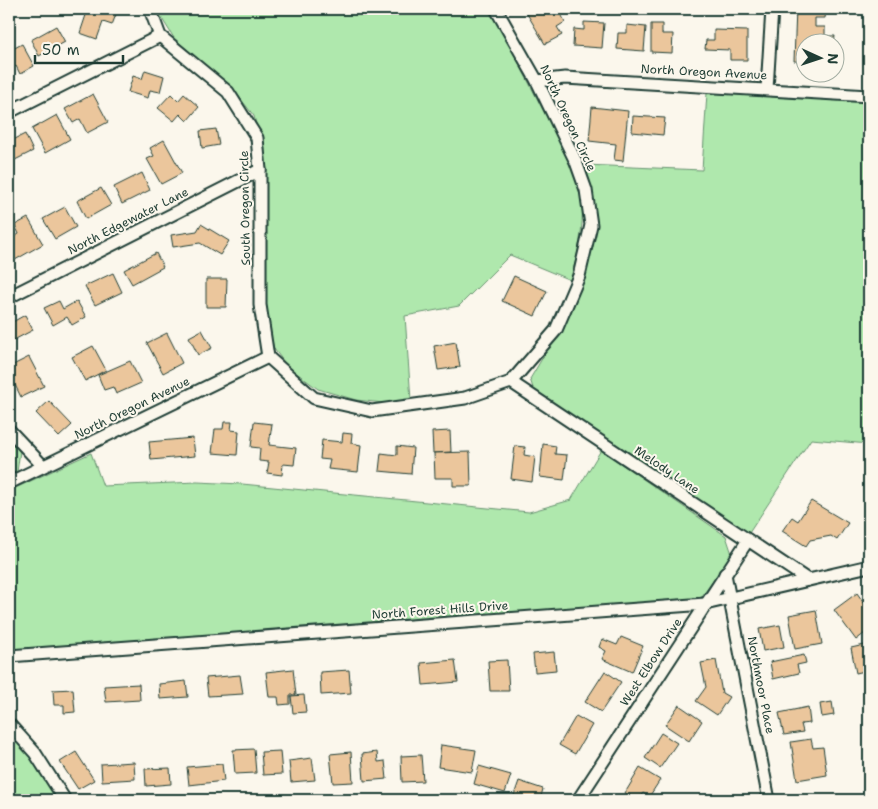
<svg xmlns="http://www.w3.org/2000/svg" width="878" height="809" font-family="'Shantell Sans',sans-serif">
  <rect width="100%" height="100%" fill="#fbf7ec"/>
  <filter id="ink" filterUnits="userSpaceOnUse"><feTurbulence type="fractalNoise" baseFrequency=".02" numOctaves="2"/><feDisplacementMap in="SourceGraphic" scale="10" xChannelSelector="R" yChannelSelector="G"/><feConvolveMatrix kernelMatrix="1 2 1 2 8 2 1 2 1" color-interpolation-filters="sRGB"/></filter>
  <g filter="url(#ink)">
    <g fill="#afe8ad" stroke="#679270">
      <path d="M156,9H490C509,43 527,79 545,114C559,140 580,171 582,201C584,228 578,255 570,280L510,255L459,306L405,316L411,400L384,403L356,400L318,389L287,366L274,349L266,316L261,145L254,116L233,89L174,38Z"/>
      <polygon points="707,93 869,102 869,444 811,439 747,536 534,391 530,379 563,323 594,220 592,193 585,165 702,170"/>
      <polygon points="9,439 20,451 17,472 9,477"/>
      <polygon points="601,450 726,536 732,554 700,599 12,652 9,649 9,491 91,453 103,486 197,482 242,484 529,512 571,500"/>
      <polygon points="9,730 40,768 59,800 9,800"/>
    </g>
    <g fill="#ebc69c" stroke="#1f3d34">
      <polygon points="88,9 118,9 112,25 103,22 97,39 80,33"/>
      <polygon points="533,9 569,9 561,14 565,22 557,27 562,35 545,44 526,12"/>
      <polygon points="796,9 826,10 825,18 815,18 815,27 825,27 825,36 835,36 834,42 806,42 806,61 794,61"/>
      <polygon points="584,22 604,23 602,48 573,46 574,29 584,30"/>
      <polygon points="651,24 662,24 662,34 673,34 672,53 651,52"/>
      <polygon points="627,25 646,27 644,51 617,49 618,33 627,33"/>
      <polygon points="56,26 65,42 39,56 31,40"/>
      <polygon points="714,30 747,31 747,60 730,60 730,50 705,49 706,40 714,40"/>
      <polygon points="22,44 34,66 20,74 16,66 9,70 9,51"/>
      <polygon points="145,70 164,76 160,92 150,90 148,98 128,92 133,76 142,79"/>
      <polygon points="93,94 108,122 87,133 80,119 73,123 65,109"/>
      <polygon points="171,94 178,101 184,94 199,107 187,121 180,114 174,121 158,108"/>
      <polygon points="592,107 628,111 623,161 614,160 616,144 589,141"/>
      <polygon points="57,115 70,139 45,153 32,129"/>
      <polygon points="633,116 665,118 663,135 632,132"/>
      <polygon points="216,129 219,145 202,148 200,131"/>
      <polygon points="25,134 33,151 9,163 9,142"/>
      <polygon points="164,140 182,173 161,184 147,159 154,156 150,148"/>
      <polygon points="142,173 150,190 122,204 114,187"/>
      <polygon points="101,188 111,205 86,219 77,201"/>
      <polygon points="65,207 76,227 55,239 43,219"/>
      <polygon points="28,218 43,244 15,260 9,248 9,240 19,234 15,225"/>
      <polygon points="201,224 229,241 220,255 200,243 173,247 171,235 197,231"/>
      <polygon points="156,253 163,267 132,284 124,270"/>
      <polygon points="113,273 122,292 95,305 85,286"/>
      <polygon points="514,276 547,291 535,316 502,301"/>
      <polygon points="206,279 227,279 226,307 206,307"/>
      <polygon points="59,301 63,309 77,301 86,317 72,325 67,317 53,325 44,308"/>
      <polygon points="25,315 33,330 10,342 9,324"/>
      <polygon points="202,330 212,348 198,355 189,337"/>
      <polygon points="167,333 182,363 163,373 147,343"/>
      <polygon points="456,342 460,367 438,370 434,346"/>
      <polygon points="93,346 106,370 85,381 72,357"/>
      <polygon points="29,357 44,386 21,397 9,373 9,367"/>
      <polygon points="130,361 141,383 116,394 113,387 104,390 98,375"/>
      <polygon points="49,401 72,425 59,437 36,413"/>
      <polygon points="224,422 232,422 231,430 239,431 237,455 212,453 215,429 223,429"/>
      <polygon points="254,422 272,424 269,445 296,448 294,465 283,464 282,475 267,473 269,462 259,461 260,448 251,447"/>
      <polygon points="450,431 451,452 433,453 432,432"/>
      <polygon points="343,433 352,434 351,443 361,445 358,472 328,469 330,460 320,459 322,440 342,442"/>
      <polygon points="193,438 195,456 151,460 149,442"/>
      <polygon points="543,444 556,446 555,454 567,455 564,480 540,477"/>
      <polygon points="397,446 413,448 411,474 379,471 381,453 397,455"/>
      <polygon points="515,446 525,447 524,455 535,457 532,482 511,479"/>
      <polygon points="470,452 471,486 453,486 453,478 435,478 434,453"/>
      <polygon points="811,501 848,523 837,540 831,536 810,540 806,546 782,531 792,517 798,521"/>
      <polygon points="857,593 869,610 869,630 856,640 834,610"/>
      <polygon points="816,610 822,644 795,649 789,615"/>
      <polygon points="780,625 784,647 763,651 759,629"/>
      <polygon points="621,637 643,646 632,672 602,659 606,651 599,647 602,639 617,645"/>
      <polygon points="869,644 869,670 856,673 851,648"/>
      <polygon points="554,652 556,670 535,672 533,654"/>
      <polygon points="804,655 806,663 797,665 799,673 773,679 770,662"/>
      <polygon points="455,660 458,682 423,685 421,663"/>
      <polygon points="507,660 509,691 490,691 488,661"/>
      <polygon points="716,660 722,693 729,697 717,715 696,701 706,687 701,663"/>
      <polygon points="293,669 296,695 290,695 290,704 279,705 278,697 269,697 266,672"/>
      <polygon points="349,670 351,693 321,695 320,672"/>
      <polygon points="605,671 621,682 601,712 585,702"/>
      <polygon points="240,675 243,694 208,696 206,678"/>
      <polygon points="186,681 188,697 160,699 159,684"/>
      <polygon points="139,684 140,700 106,702 104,686"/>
      <polygon points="869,688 869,716 868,717 863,689"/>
      <polygon points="73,689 75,712 64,713 64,705 54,705 53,690"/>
      <polygon points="304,695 306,712 293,713 291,696"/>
      <polygon points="832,702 834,715 822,717 820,704"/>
      <polygon points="679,705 702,721 689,741 665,725"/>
      <polygon points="808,707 810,723 801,724 803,732 784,735 779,713"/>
      <polygon points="576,716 592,725 575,754 559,745"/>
      <polygon points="661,733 677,743 660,768 645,758"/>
      <polygon points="811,739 813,748 823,747 827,775 797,780 791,742"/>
      <polygon points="441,745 476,750 472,772 438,767"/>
      <polygon points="254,749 256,773 235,774 233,750"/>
      <polygon points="280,751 282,774 263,775 261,752"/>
      <polygon points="76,752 94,780 78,789 60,762"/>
      <polygon points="351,752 353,782 333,783 330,754"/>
      <polygon points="377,752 378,762 385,761 387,779 364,781 362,754"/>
      <polygon points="421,755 423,781 402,782 401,756"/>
      <polygon points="312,758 315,780 291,782 289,761"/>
      <polygon points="134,762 135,779 102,781 101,764"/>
      <polygon points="222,764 224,781 189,785 187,767"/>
      <polygon points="479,766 511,775 505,793 474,784"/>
      <polygon points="170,768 171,784 146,786 145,769"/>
      <polygon points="640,768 660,780 649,797 643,793 637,800 625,793"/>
      <polygon points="519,781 543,789 540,800 513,798"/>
    </g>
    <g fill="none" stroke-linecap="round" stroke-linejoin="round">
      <defs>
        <g id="minor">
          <polyline points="150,9 160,36 228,92 257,138 260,170 260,305 268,357"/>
          <polyline points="537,81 565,78 869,96"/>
          <polyline points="767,89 772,9"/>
          <polyline points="9,112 160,36"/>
          <polyline points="9,297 260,170"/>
          <polyline points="268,357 314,398 372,411 465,398 511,382 556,330 579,276 591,225 586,190 576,162 537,81 496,9"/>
          <polyline points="511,382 808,580"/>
          <polyline points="9,430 43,466"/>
          <polyline points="9,483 268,357"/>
          <polyline points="725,574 769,800"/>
          <polyline points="9,656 705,604 869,566"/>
          <polyline points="9,724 35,753 65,800"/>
          <polyline points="578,800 748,540"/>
        </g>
      </defs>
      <use href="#minor" stroke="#1f3d34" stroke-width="15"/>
      <use href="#minor" stroke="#fbf7ec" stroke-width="11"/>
    </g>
  </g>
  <g text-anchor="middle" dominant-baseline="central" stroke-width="4" stroke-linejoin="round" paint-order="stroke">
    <g font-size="12" fill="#1f3d34" stroke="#fbf7ec">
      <text transform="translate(704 72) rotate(3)">North Oregon Avenue</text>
      <text transform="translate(568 118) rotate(65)">North Oregon Circle</text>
      <text transform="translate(245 208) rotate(-91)">South Oregon Circle</text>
      <text transform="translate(128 221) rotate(-27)">North Edgewater Lane</text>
      <text transform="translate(132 408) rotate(-26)">North Oregon Avenue</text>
      <text transform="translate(667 470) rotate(34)">Melody Lane</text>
      <text transform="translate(440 610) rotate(-4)">North Forest Hills Drive</text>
      <text transform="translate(651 662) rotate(-57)">West Elbow Drive</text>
      <text transform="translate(761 685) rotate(79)">Northmoor Place</text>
    </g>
  </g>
  <rect width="878" height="809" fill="none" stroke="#fbf7ec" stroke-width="30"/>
  <rect x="15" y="15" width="848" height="779" fill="none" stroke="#1f3d34" stroke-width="2" filter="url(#ink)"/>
  <g transform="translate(820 58) rotate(93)"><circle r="24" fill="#fbf7ec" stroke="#a3ada2"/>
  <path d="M0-4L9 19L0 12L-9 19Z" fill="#1f3d34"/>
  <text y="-8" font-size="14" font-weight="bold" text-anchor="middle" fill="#1f3d34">N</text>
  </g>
  <path d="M35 55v8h88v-8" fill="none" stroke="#1f3d34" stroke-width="2.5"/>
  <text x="42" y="55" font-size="15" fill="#1f3d34" stroke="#fbf7ec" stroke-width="4" paint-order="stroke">50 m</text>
</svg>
